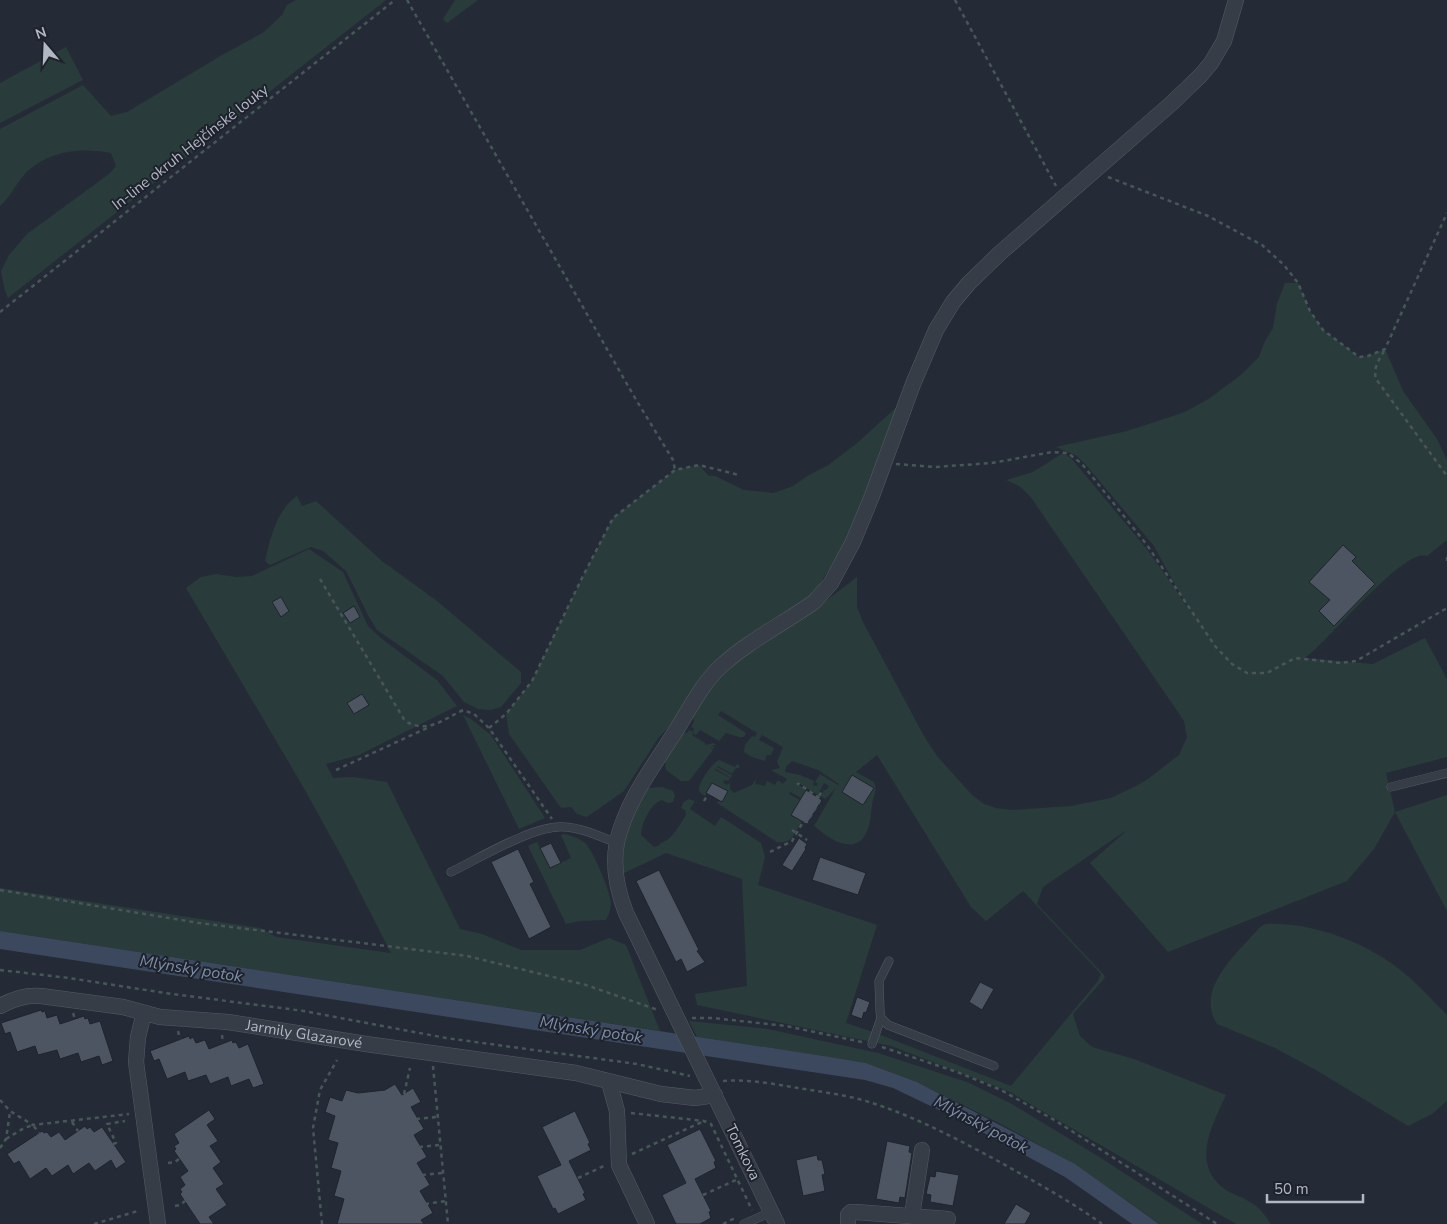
<svg xmlns="http://www.w3.org/2000/svg" width="1447" height="1224" font-family="'Nunito Sans',sans-serif">
  <rect width="100%" height="100%" fill="#242b36"/>
  <g fill="#2a3b3b" fill-rule="evenodd">
    <path d="M296,0H386L8,298L5,291L1,271L9,255L27,234L109,174L116,166L111,153C81,147 46,151 24,175C15,185 12,195 0,206V129L83,85L111,116L127,112L222,55L264,32L282,15L287,5Z"/>
    <polygon points="455,0 478,0 447,23 443,19"/>
    <polygon points="66,47 83,80 0,123 0,83"/>
    <path d="M1285,283H1298L1310,311L1323,330L1359,357L1368,356L1385,349L1403,391L1437,439L1447,460V540L1427,556C1405,546 1327,643 1305,658L1373,664L1425,638L1447,679V757L1386,773L1395,812L1447,795V911L1395,812L1374,849L1347,881L1168,952L1090,863L1127,830L1043,887L1037,904L1105,976L1103,980L1073,1014L1080,1036L1092,1047L1134,1059L1226,1095C1213,1124 1191,1161 1222,1187C1230,1194 1241,1196 1250,1202C1259,1207 1265,1215 1271,1224H1236L1008,1091L891,1046L697,1005L695,994L747,986L742,879L666,853L622,874C622,850 626,830 637,808C640,801 643,794 649,788L662,787L673,791L675,796L673,802L668,803L662,800C651,803 641,824 641,835L654,847L658,846L661,843C672,840 680,824 686,815L685,810L681,808L683,803L688,799L695,801L690,809L715,826L721,817L761,843L765,857L758,885L877,925L846,1023L873,1032L1011,1086L1098,981L1101,974L1023,891L986,921L971,907L877,755L856,772L874,782C878,790 873,796 872,805C870,823 868,851 841,843C831,840 822,832 814,826L836,788L825,799L820,796L824,790H826L829,786L824,783L818,795L797,782L796,783L806,790L801,798L790,792L789,794L800,800L791,815L802,821L796,831L794,832L795,833C791,841 785,843 777,842L717,803L727,791L712,783L705,796C702,794 700,793 699,790C698,783 713,762 719,760L735,767L737,764L740,766L739,768H736L732,774L718,766L717,767L732,775L731,778L716,769L715,770L730,778L728,781L725,780L723,782L726,785L730,783V789L734,793L752,785L756,779L755,785L757,784L765,786L767,781L775,785L778,780L783,784L787,779L771,770L780,768L777,762L783,747L762,735L759,740L774,748L771,755H767L765,761L752,757L744,752L745,745L752,736L755,737L757,733L721,711L718,715L746,733L744,737H739L726,733L719,741L700,730L696,735L693,733L692,735L705,743V745L714,743L716,745L712,746L714,747V749L710,747L713,750L689,781H681L666,770L665,761L683,732L687,733L689,730L693,732L694,728L691,727L694,722L693,716L705,697L722,674L748,654L806,616L857,577V607L863,622L924,736L937,756L972,795L984,804L996,808L1012,810L1071,806L1111,798L1136,786L1148,779L1179,755L1187,737L1184,721L1030,496L1019,486L1006,480L1033,472L1063,453L1071,458L1146,548L1174,587L1190,612L1154,546L1086,465L1077,456L1056,447L1127,431L1161,420L1185,412L1210,398L1242,374L1259,357L1265,341L1273,328L1277,304ZM792,761L818,770L839,784L838,785L820,774L815,782L818,784L816,786L813,785L814,781L800,775L785,772L786,767Z"/>
    <path d="M899,405C877,462 860,524 826,574C820,583 815,592 807,599L743,639L703,674L674,722L659,737L624,791L587,817L577,814L571,807L561,808L509,734L506,714L532,681L582,578L613,518L675,470L699,465L709,476H715L744,490L774,493L793,486L809,475L827,466L856,444Z"/>
    <path d="M297,496L302,506L316,501L382,561L437,601L521,672V683L501,707L491,710L478,709L464,702L443,676L377,630L369,617L346,571L323,551L311,547L270,565L265,561C270,539 277,509 297,496Z"/>
    <polygon points="309,549 343,572 368,626 382,639 437,680 457,706 359,755 326,764 333,778 353,777 387,782 460,929 482,934 521,950 580,950 609,938 626,945 660,1031 0,931 0,888 260,928 276,937 391,953 342,857 301,783 186,588 201,577 216,574 236,577 252,576"/>
    <polygon points="463,715 471,719 491,735 545,818 519,829"/>
    <path d="M564,834C572,836 579,838 585,843C594,852 609,890 611,901C611,909 609,914 606,920L580,921L566,924L528,846L537,842L550,868L571,858L561,835Z"/>
    <path d="M1265,924C1305,922 1351,937 1385,959C1408,973 1428,996 1447,1015V1101L1432,1114L1408,1126L1316,1070L1275,1048L1217,1024C1194,988 1239,952 1260,927Z"/>
    <polygon points="689,1021 768,1029 878,1053 967,1082 1012,1104 1101,1158 1202,1224 1160,1224 1077,1166 999,1123 917,1082 866,1063 824,1056 697,1037"/>
  </g>
  <polygon fill="#3c485d" points="0,931 824,1056 866,1063 917,1082 1075,1164 1159,1224 1132,1224 1065,1177 962,1121 893,1088 865,1080 0,949"/>
  <g fill="#4d5562" stroke="#1f242e">
    <polygon points="1343,545 1356,557 1352,561 1375,584 1334,626 1319,611 1330,600 1309,582"/>
    <polygon points="281,597 289,611 281,617 272,602"/>
    <polygon points="354,606 360,617 350,623 343,613"/>
    <polygon points="362,694 369,705 354,714 347,703"/>
    <polygon points="852,775 874,788 863,805 842,792"/>
    <polygon points="712,783 728,791 722,802 706,793"/>
    <polygon points="806,790 822,800 807,824 791,815"/>
    <polygon points="799,838 807,844 805,848 806,849 792,871 782,865"/>
    <polygon points="551,843 561,863 550,868 540,848"/>
    <polygon points="518,849 534,882 530,884 551,927 529,939 491,862"/>
    <polygon points="820,857 866,873 858,895 812,880"/>
    <polygon points="659,870 699,950 697,951 705,962 687,972 681,959 676,962 636,881"/>
    <polygon points="980,982 994,989 982,1010 969,1002"/>
    <polygon points="857,997 870,1002 866,1013 864,1012 862,1019 851,1015"/>
    <polygon points="41,1010 42,1012 45,1011 47,1018 57,1015 60,1024 84,1016 85,1019 88,1018 90,1024 100,1021 113,1061 102,1065 99,1056 81,1062 78,1053 60,1059 57,1050 38,1055 35,1046 17,1052 10,1032 5,1034 1,1023"/>
    <polygon points="189,1036 190,1039 193,1037 196,1043 205,1040 209,1049 232,1040 233,1043 236,1042 239,1048 248,1044 264,1084 253,1088 249,1079 231,1086 228,1077 210,1084 206,1075 188,1081 185,1072 167,1079 159,1059 154,1061 150,1051"/>
    <polygon points="395,1084 402,1095 413,1088 421,1102 411,1107 424,1129 414,1135 427,1157 417,1163 430,1185 420,1191 433,1213 421,1220 424,1224 337,1224 344,1199 334,1196 341,1171 331,1168 338,1143 328,1140 335,1116 325,1112 330,1097 342,1101 346,1090 358,1093 385,1090"/>
    <polygon points="209,1110 215,1119 207,1125 218,1141 210,1146 221,1162 213,1168 224,1184 216,1189 227,1205 209,1217 214,1224 200,1224 180,1194 182,1192 180,1189 185,1185 180,1177 188,1171 174,1151 176,1149 174,1146 179,1143 174,1134"/>
    <polygon points="575,1111 590,1143 588,1144 591,1150 569,1161 585,1193 583,1194 586,1200 558,1214 555,1208 553,1209 537,1176 561,1165 542,1127"/>
    <polygon points="85,1126 87,1129 90,1127 94,1132 102,1127 126,1162 116,1169 111,1160 95,1171 89,1163 73,1174 68,1165 52,1176 46,1168 30,1179 19,1161 14,1164 7,1154 42,1131 44,1133 47,1132 51,1137 59,1132 65,1140"/>
    <polygon points="700,1129 716,1161 714,1162 716,1168 695,1179 711,1211 709,1212 711,1218 700,1224 676,1224 662,1195 686,1183 667,1145"/>
    <polygon points="887,1141 910,1146 909,1152 912,1153 905,1198 900,1197 899,1203 876,1199"/>
    <polygon points="817,1155 818,1160 822,1160 825,1174 822,1175 825,1191 803,1196 796,1160"/>
    <polygon points="936,1171 959,1175 953,1206 930,1202 931,1195 926,1194 930,1176 935,1177"/>
    <polygon points="1016,1204 1031,1213 1025,1224 1004,1224"/>
  </g>
  <g fill="none" stroke-linecap="round" stroke-linejoin="round">
    <defs>
      <g id="lane">
        <polyline points="1391,787 1447,773"/>
        <path d="M451,872C480,858 535,824 565,827C583,828 601,837 617,843"/>
        <polyline points="889,961 879,981 880,1011 881,1018 888,1025 994,1066"/>
        <polyline points="872,1044 881,1018"/>
        <polyline points="744,1224 771,1212"/>
      </g>
      <g id="street">
        <path id="s1" d="M0,1006C14,999 25,995 41,996L123,1007L160,1017L228,1022L366,1044L576,1073L661,1094L695,1098L715,1095"/>
        <polyline points="144,1013 138,1037 136,1062 158,1224"/>
        <polyline points="609,1082 617,1111 619,1165 647,1224"/>
        <polyline points="912,1216 922,1150"/>
        <path d="M777,1224L626,913C617,890 612,867 617,842C626,801 655,764 677,729C690,708 702,684 720,667C748,641 783,624 814,602L831,583L853,542L872,496L913,384L936,330L953,302L969,283L1000,253L1172,103L1201,75L1211,63L1224,41L1236,0"/>
        <polyline points="848,1224 848,1215 851,1212 856,1212 948,1219"/>
      </g>
    </defs>
    <use href="#lane" stroke="#555b65" stroke-width="9"/>
    <use href="#street" stroke="#555b65" stroke-width="16"/>
    <g stroke="#485659" stroke-width="2.5" stroke-dasharray="4 4" stroke-linecap="butt">
      <polyline points="407,0 635,398 673,460 675,470"/>
      <polyline points="955,0 1056,186"/>
      <polyline points="1108,177 1208,216 1262,245 1284,265 1298,283 1310,311 1323,330 1359,357 1368,356 1385,349 1447,213"/>
      <polyline points="0,312 395,0"/>
      <path d="M1384,351C1379,360 1373,368 1376,379L1447,476"/>
      <polyline points="896,464 935,467 992,463 1052,452 1068,453 1082,464 1147,545 1215,646 1232,664 1247,673 1267,673 1295,658 1341,663 1356,661 1447,608"/>
      <polyline points="1447,557 1447,565"/>
      <path d="M320,579L405,721C428,734 442,720 463,710L474,714L489,728L552,819"/>
      <polyline points="489,728 506,714 532,681 582,578 613,518 675,470 699,465 739,475"/>
      <polyline points="336,770 427,728"/>
      <polyline points="819,796 823,789"/>
      <polyline points="704,801 708,794"/>
      <polyline points="792,830 807,840"/>
      <polyline points="770,852 792,841 803,822 804,821 807,822 821,799 797,783"/>
      <polyline points="0,890 199,923 467,956 586,985 658,1010"/>
      <polyline points="0,970 69,978 165,993 304,1011 446,1038 637,1064 690,1076"/>
      <polyline points="73,1013 75,1019"/>
      <polyline points="692,1018 713,1018 786,1026 862,1042"/>
      <polyline points="178,1031 180,1039"/>
      <polyline points="222,1035 223,1043"/>
      <polyline points="882,1047 957,1072 1001,1090 1056,1121 1217,1224"/>
      <polyline points="433,1066 448,1224"/>
      <path d="M723,1081C748,1079 774,1084 798,1088C822,1092 847,1095 869,1102C914,1116 957,1139 998,1161C1033,1181 1069,1200 1102,1224"/>
      <polyline points="404,1094 410,1068"/>
      <polyline points="0,1100 10,1111 33,1125 129,1114"/>
      <polyline points="631,1113 704,1121 711,1124 752,1210"/>
      <polyline points="416,1119 437,1117"/>
      <polyline points="72,1122 78,1131"/>
      <polyline points="6,1139 24,1128 33,1125 39,1133"/>
      <polyline points="113,1144 116,1143 107,1124 125,1121"/>
      <polyline points="419,1147 440,1145"/>
      <polyline points="0,1148 6,1139 10,1112"/>
      <polyline points="632,1154 704,1121"/>
      <polyline points="168,1163 175,1162 179,1159"/>
      <polyline points="422,1175 443,1173"/>
      <polyline points="578,1178 606,1165"/>
      <polyline points="703,1195 738,1179"/>
      <polyline points="425,1204 446,1201"/>
      <polyline points="175,1206 180,1205 185,1201"/>
      <polyline points="94,1224 138,1211"/>
      <polyline points="322,1224 313,1128 320,1090 337,1060"/>
      <polyline points="723,1224 735,1218"/>
    </g>
    <use href="#lane" stroke="#373d47" stroke-width="8"/>
    <use href="#street" stroke="#373d47" stroke-width="15"/>
  </g>
  <g text-anchor="middle" dominant-baseline="central" stroke-width="4" stroke-linejoin="round" paint-order="stroke">
    <g font-size="15" fill="#b2b8c3" stroke="#1d222c">
      <text transform="translate(190 147) rotate(-38)">In-line okruh Hejčínské louky</text>
      <text stroke="none"><textPath href="#s1" startOffset="309">Jarmily Glazarové</textPath></text>
      <text transform="translate(743 1152) rotate(64)">Tomkova</text>
    </g>
    <g font-size="16" font-style="italic" fill="#7e8ea8" stroke="#1d222c">
      <text transform="translate(191 969) rotate(9)">Mlýnský potok</text>
      <text transform="translate(591 1030) rotate(9)">Mlýnský potok</text>
      <text transform="translate(981 1125) rotate(28)">Mlýnský potok</text>
    </g>
  </g>
  <g transform="translate(45 45) rotate(341)" stroke="#1d222c" stroke-width="4" paint-order="stroke">
  <path d="M0-4L9 19L0 12L-9 19Z" fill="#b2b8c3"/>
  <text y="-8" font-size="14" font-weight="bold" text-anchor="middle" fill="#b2b8c3">N</text>
  </g>
  <path d="M1267 1194v8h96v-8" fill="none" stroke="#b2b8c3" stroke-width="2.5"/>
  <text x="1274" y="1194" font-size="15" fill="#b2b8c3" stroke="#1d222c" stroke-width="4" paint-order="stroke">50 m</text>
</svg>
